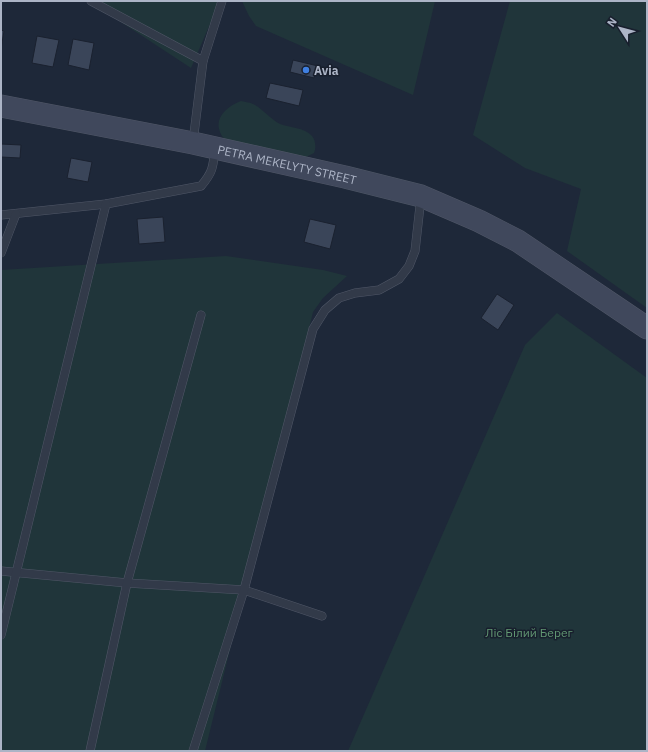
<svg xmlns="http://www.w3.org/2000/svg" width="648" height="752" font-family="'IBM Plex Sans',sans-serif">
  <rect width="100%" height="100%" fill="#1e2839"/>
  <g fill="#20353a">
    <polygon points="89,1 220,1 191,68"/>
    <polygon points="242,1 435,1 413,95 256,26 249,16"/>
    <polygon points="510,1 647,1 647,308 567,251 581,189 525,168 473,135"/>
    <path d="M241,101C244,102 249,102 253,104C263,109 270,119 280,124C290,128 304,127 312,136C316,141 316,148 314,153L306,157L224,139C211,122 223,108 241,101Z"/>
    <polygon points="226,256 323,270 347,276 323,298 313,312 205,751 1,751 1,270"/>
    <polygon points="557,313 647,378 647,751 348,751 525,345"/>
  </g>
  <g fill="#3a4559" stroke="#1a212f">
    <polygon points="1,30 4,31 1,49"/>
    <polygon points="37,36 59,40 53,67 32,63"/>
    <polygon points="73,39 94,43 89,70 68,65"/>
    <polygon points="293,60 318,66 314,78 290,72"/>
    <polygon points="270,83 303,90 299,106 266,98"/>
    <polygon points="1,144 21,145 20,158 1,157"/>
    <polygon points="71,158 92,162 88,182 67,178"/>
    <polygon points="163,217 165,242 139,244 137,219"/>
    <polygon points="310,219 336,225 330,249 304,242"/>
    <polygon points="497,294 514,305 498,330 481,318"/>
  </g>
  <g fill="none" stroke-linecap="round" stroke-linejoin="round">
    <defs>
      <g id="lane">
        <polyline points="91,1 203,61"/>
        <polyline points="193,142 203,61 222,1"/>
        <path d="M1,215L106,204L201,186C213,172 213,167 215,149"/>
        <polyline points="1,253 16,214"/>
        <polyline points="1,571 127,583 244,590 322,616"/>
        <polyline points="1,635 106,204"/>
        <polyline points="90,751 127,583 201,315"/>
        <polyline points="193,751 244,590 313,329 325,310 339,298 355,293 379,290 399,279 409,266 415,251 421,197"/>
      </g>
      <g id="secondary">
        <path id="s1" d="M1,106L193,143L345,177L421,196L479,221L518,241L647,328"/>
      </g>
    </defs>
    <use href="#lane" stroke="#505767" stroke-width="9"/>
    <use href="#secondary" stroke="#505767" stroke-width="23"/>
    <use href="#lane" stroke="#323a49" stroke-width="8"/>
    <use href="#secondary" stroke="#40485c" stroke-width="22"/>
  </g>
  <circle fill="#3f7fe0" stroke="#181f2d" stroke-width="1.5" cx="306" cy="70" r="4"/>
  <g text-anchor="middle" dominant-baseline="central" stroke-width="3" stroke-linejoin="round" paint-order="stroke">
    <g font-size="12" font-weight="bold" fill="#acb4c6" stroke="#181f2d" text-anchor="start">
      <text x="314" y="70">Avia</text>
    </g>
    <g font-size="12" fill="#acb4c6" stroke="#181f2d">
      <text stroke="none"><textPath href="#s1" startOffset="292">PETRA MEKELYTY STREET</textPath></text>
    </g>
    <g font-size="12" fill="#629873" stroke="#181f2d">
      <text x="529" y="632">Ліс Білий Берег</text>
    </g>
  </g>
  <rect width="648" height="752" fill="none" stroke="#acb4c6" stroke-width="4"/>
  <g transform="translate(620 28) rotate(306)" stroke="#181f2d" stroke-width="3" paint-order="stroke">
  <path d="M0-3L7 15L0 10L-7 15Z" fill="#acb4c6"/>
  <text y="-6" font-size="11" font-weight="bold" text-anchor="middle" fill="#acb4c6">N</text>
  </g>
</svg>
